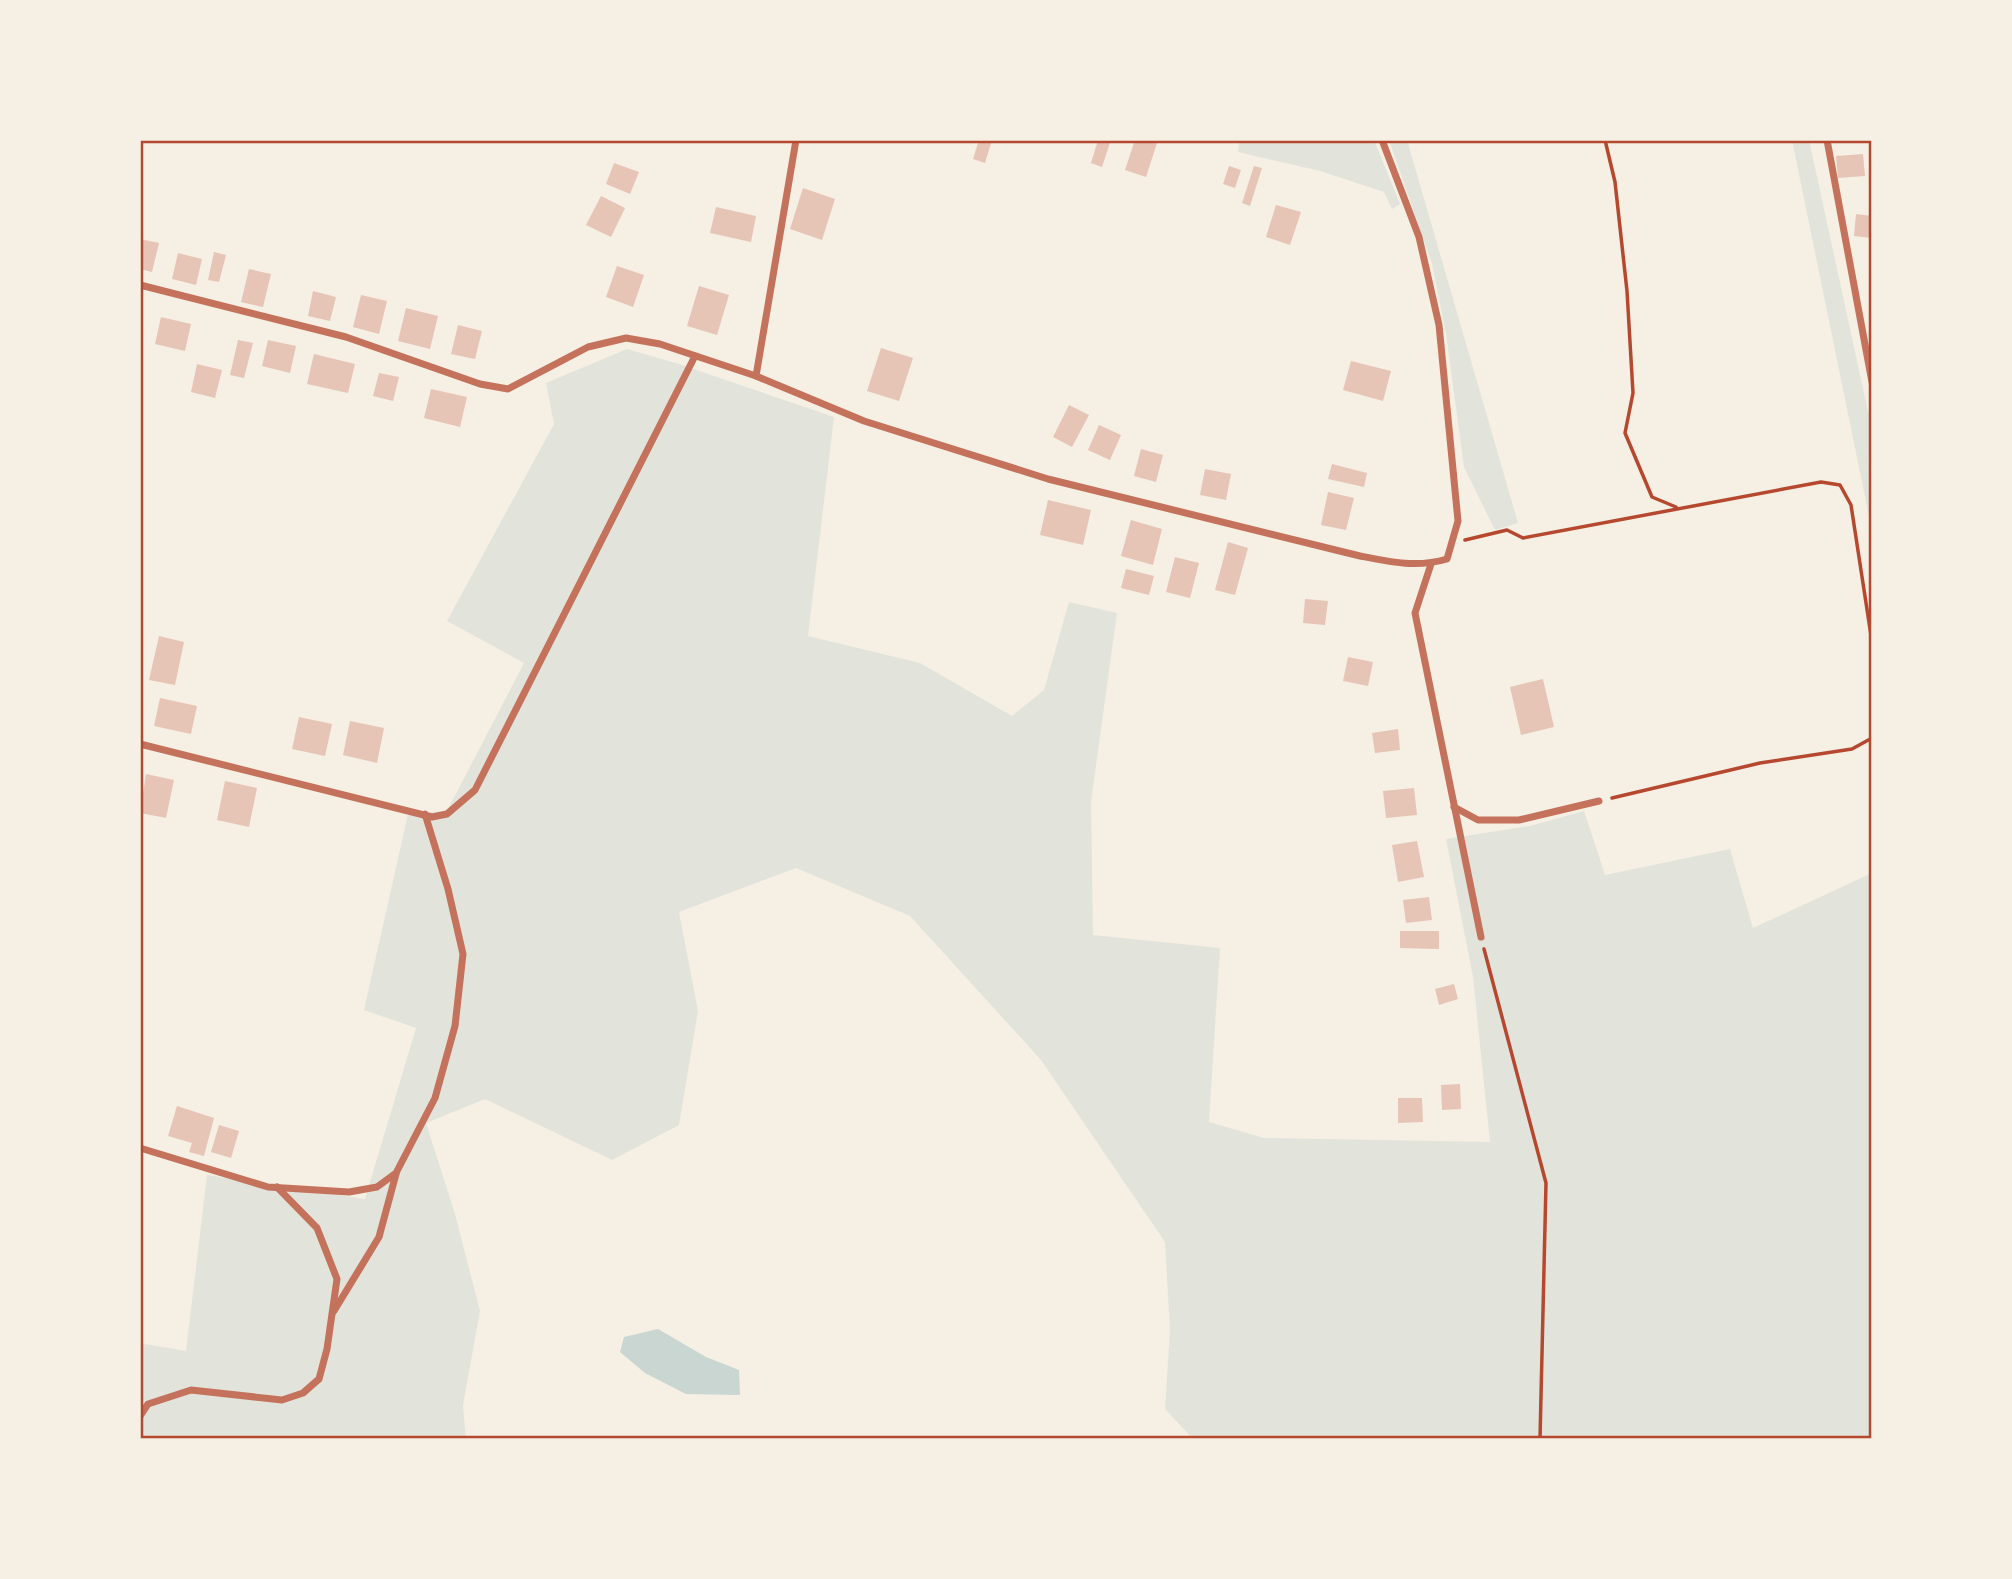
<svg xmlns="http://www.w3.org/2000/svg" width="2012" height="1579" font-family="'Open Sans',sans-serif">
  <rect width="100%" height="100%" fill="#f6efe4"/>
  <g fill="#e2e4dc">
    <polygon points="1239,140 1374,140 1400,204 1392,209 1384,192 1320,171 1238,152"/>
    <polygon points="1389,140 1407,140 1518,523 1495,530 1464,467 1446,334 1432,264"/>
    <polygon points="1792,140 1809,140 1872,430 1872,531"/>
    <polygon points="627,349 679,364 834,417 808,636 920,663 1012,716 1044,690 1069,602 1117,613 1091,802 1093,935 1220,948 1209,1122 1264,1138 1490,1142 1473,977 1446,839 1530,826 1584,811 1605,875 1730,849 1753,928 1872,873 1872,1138 1869,1148 1872,1152 1872,1439 1193,1439 1165,1409 1170,1330 1165,1242 1041,1060 910,916 796,868 679,912 698,1011 679,1125 612,1160 485,1099 426,1123 455,1214 480,1311 463,1405 466,1439 140,1439 140,1343 186,1351 207,1175 365,1199 416,1028 364,1010 408,814 447,811 524,663 447,621 554,424 546,383"/>
  </g>
  <polygon fill="#c9d6d2" points="658,1329 706,1357 739,1370 740,1395 686,1394 645,1373 620,1352 624,1337"/>
  <g fill="#e6c5b7">
    <polygon points="979,140 992,140 985,163 973,159"/>
    <polygon points="1098,140 1111,140 1102,167 1091,163"/>
    <polygon points="1135,140 1158,140 1146,177 1125,170"/>
    <polygon points="1863,154 1865,176 1838,178 1836,156"/>
    <polygon points="614,163 639,172 630,194 606,184"/>
    <polygon points="1229,166 1241,170 1235,188 1223,184"/>
    <polygon points="1254,166 1262,168 1250,206 1242,203"/>
    <polygon points="803,188 835,199 822,240 790,229"/>
    <polygon points="601,196 625,208 611,237 586,225"/>
    <polygon points="1276,205 1301,212 1290,245 1266,237"/>
    <polygon points="716,207 756,216 751,242 710,233"/>
    <polygon points="1856,214 1872,216 1872,238 1854,236"/>
    <polygon points="140,239 159,243 152,272 140,269"/>
    <polygon points="214,252 226,255 219,282 208,280"/>
    <polygon points="178,253 202,259 196,285 172,279"/>
    <polygon points="617,266 644,275 633,307 606,297"/>
    <polygon points="249,269 271,274 263,307 241,302"/>
    <polygon points="699,286 729,295 717,335 687,326"/>
    <polygon points="313,291 336,297 330,321 308,316"/>
    <polygon points="361,295 387,301 379,334 353,327"/>
    <polygon points="406,308 438,316 430,349 398,341"/>
    <polygon points="161,317 191,324 185,351 155,344"/>
    <polygon points="458,325 482,331 475,359 451,354"/>
    <polygon points="238,340 253,343 244,378 230,375"/>
    <polygon points="268,340 296,346 290,373 262,366"/>
    <polygon points="881,348 913,358 899,401 867,391"/>
    <polygon points="314,354 355,364 348,393 307,384"/>
    <polygon points="1351,361 1391,371 1383,401 1343,390"/>
    <polygon points="197,364 222,370 215,398 191,392"/>
    <polygon points="379,373 399,377 393,401 373,396"/>
    <polygon points="431,389 467,397 460,427 424,418"/>
    <polygon points="1069,405 1089,415 1072,447 1053,437"/>
    <polygon points="1099,425 1121,435 1110,460 1088,450"/>
    <polygon points="1141,449 1163,455 1156,482 1134,476"/>
    <polygon points="1332,464 1367,473 1364,487 1328,479"/>
    <polygon points="1205,469 1231,474 1226,500 1200,495"/>
    <polygon points="1328,492 1354,498 1346,530 1321,525"/>
    <polygon points="1048,500 1091,510 1083,545 1040,535"/>
    <polygon points="1131,520 1162,529 1153,565 1121,556"/>
    <polygon points="1228,542 1248,548 1235,595 1215,590"/>
    <polygon points="1175,557 1199,563 1190,598 1166,592"/>
    <polygon points="1126,569 1154,576 1149,595 1121,588"/>
    <polygon points="1305,599 1328,601 1325,625 1303,623"/>
    <polygon points="159,636 184,642 175,685 149,680"/>
    <polygon points="1348,657 1373,662 1368,686 1343,681"/>
    <polygon points="1543,679 1554,727 1521,735 1510,687"/>
    <polygon points="160,698 197,706 191,734 154,726"/>
    <polygon points="299,717 332,724 325,756 292,749"/>
    <polygon points="350,721 384,728 377,763 343,755"/>
    <polygon points="1398,729 1400,750 1375,753 1372,733"/>
    <polygon points="146,774 174,780 166,818 140,813"/>
    <polygon points="225,781 257,788 249,827 217,820"/>
    <polygon points="1414,788 1417,815 1386,818 1383,791"/>
    <polygon points="1417,841 1424,877 1398,882 1392,845"/>
    <polygon points="1429,897 1432,920 1406,923 1403,900"/>
    <polygon points="1400,931 1439,931 1439,949 1400,948"/>
    <polygon points="1454,984 1458,999 1439,1005 1435,989"/>
    <polygon points="1460,1084 1461,1109 1442,1110 1441,1085"/>
    <polygon points="1398,1098 1422,1098 1423,1122 1398,1123"/>
    <polygon points="177,1106 214,1118 204,1156 189,1152 192,1143 168,1136"/>
    <polygon points="219,1125 239,1131 231,1158 211,1152"/>
  </g>
  <g fill="none" stroke-linecap="round" stroke-linejoin="round">
    <g stroke="#b5482f" stroke-width="3.5">
      <polyline points="1605,140 1615,182 1627,291 1633,393 1625,433 1652,497 1676,507"/>
      <polyline points="1465,540 1507,530 1523,538 1821,482 1840,485 1851,505 1872,642"/>
      <polyline points="1612,798 1760,763 1852,749 1872,738"/>
      <polyline points="1484,949 1546,1183 1540,1439"/>
    </g>
    <g stroke="#c5725c" stroke-width="7">
      <polyline points="1827,140 1872,382"/>
      <path d="M140,285L346,337L480,384L508,389L588,347L626,338L660,344L756,376L864,421L1048,479L1360,556C1390,562 1417,568 1447,559L1458,521L1439,325L1419,237L1382,140"/>
      <polyline points="756,376 796,140"/>
      <polyline points="1431,564 1415,613 1481,937"/>
      <polyline points="140,744 432,817 447,814 475,790 695,356"/>
      <polyline points="1454,807 1478,820 1519,820 1599,801"/>
      <polyline points="140,1148 268,1187 349,1192 377,1187 396,1173 435,1098 455,1026 463,954 448,889 425,814"/>
      <polyline points="334,1311 379,1237 396,1174"/>
      <polyline points="140,1416 148,1404 191,1390 282,1400 303,1393 319,1379 327,1349 337,1279 317,1228 277,1187"/>
    </g>
  </g>
  <rect width="2012" height="1579" fill="none" stroke="#f6efe4" stroke-width="284"/>
  <rect x="142" y="142" width="1728" height="1295" fill="none" stroke="#b5482f" stroke-width="2.5"/>
</svg>
